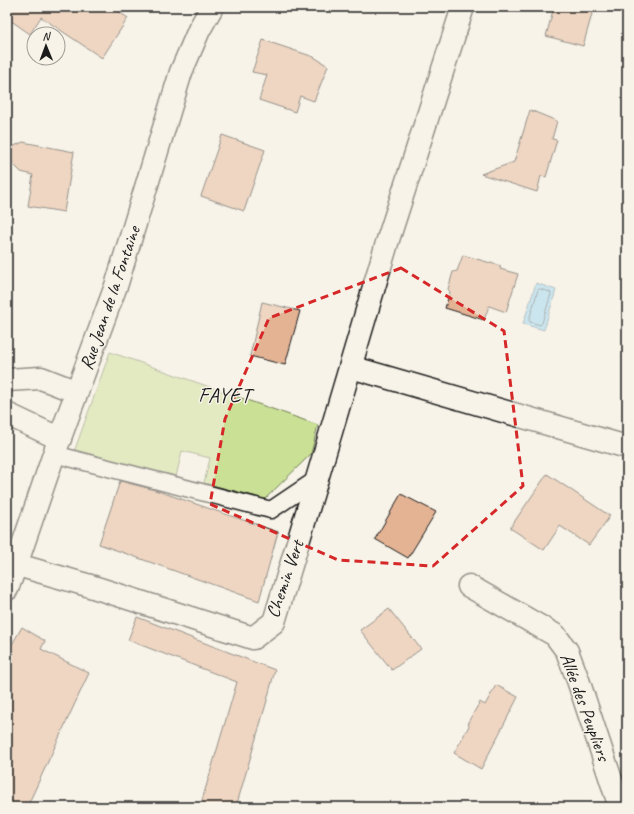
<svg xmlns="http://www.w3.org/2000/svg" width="634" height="814" font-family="Caveat,sans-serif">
  <rect width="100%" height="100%" fill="#f7f3e8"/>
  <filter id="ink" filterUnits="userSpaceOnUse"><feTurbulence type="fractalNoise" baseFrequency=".025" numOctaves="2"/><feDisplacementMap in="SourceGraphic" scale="8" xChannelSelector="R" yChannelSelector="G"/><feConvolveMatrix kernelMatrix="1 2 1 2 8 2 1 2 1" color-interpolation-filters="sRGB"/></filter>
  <g filter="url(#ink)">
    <polygon fill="#c9e095" stroke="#727e58" points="110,352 318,425 311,454 265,499 204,483 210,458 182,451 176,477 74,452"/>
    <polygon fill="#94d4f5" stroke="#648a9e" points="536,283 556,290 544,330 523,324"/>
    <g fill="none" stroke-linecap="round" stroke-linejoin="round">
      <polygon stroke="#4c6673" stroke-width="1" points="540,289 550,292 551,294 542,323 540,325 530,322 529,320 538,290"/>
    </g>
    <g fill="#e3b394" stroke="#1c1c1c">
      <polygon points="7,7 112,7 128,18 102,58 41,17 30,34 7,18"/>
      <polygon points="554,7 594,7 583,46 546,36"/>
      <polygon points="263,40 314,57 328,66 314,101 300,96 295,112 259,100 267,75 252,72"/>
      <polygon points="530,110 557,121 552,139 557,140 546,177 541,176 537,192 481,174 514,162"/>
      <polygon points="222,135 265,150 244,211 201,196"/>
      <polygon points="23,142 74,152 64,212 28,206 33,175 21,172 9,160 12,147"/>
      <polygon points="463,255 501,266 500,269 518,274 506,312 489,306 484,320 445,308 450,292 448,289 453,272 457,271"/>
      <polygon points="262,302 300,311 285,365 250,356"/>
      <polygon points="547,474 610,516 589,545 560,526 544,550 510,528"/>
      <polygon points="120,481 155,490 278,532 259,601 99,544"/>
      <polygon points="401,494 436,512 408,558 375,539"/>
      <polygon points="389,609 421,649 392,670 360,630"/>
      <polygon points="137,617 275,670 266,704 236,807 200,807 237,682 128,640"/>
      <polygon points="22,627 45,641 41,649 89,673 27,807 7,807 7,653"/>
      <polygon points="496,685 518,697 481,769 454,753 469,726 468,722 480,702 485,705"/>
    </g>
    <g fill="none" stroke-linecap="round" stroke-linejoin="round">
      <defs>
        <polyline id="lane" points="54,454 271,510 317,479"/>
        <g id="street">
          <polyline points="351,367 627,447"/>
          <polyline points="7,380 41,378 77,392"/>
          <polyline points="7,414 60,439"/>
          <polyline points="7,562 87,585 253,638 274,622 317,479 387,243 463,7"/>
          <polyline points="469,586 555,635 567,651 578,680 620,807"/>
          <polyline points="7,589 16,565 54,454 117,283 181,72 199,30 212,7"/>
        </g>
      </defs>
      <use href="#lane" stroke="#1c1c1c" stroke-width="19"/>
      <use href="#street" stroke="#1c1c1c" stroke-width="25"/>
      <use href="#lane" stroke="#f7f3e8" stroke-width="16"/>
      <use href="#street" stroke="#f7f3e8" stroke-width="22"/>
    </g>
  </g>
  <path d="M0 0H634V814H0ZM401,268L504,331L523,486L433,566L338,560L210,504L225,419L269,318Z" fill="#f7f3e8" fill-opacity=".55" fill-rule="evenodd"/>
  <path fill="none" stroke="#d62828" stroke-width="3" stroke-dasharray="8 5" stroke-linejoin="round" d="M401,268L504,331L523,486L433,566L338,560L210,504L225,419L269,318Z"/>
  <g text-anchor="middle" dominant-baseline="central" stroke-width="3" stroke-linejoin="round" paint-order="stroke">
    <g font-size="19" fill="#1c1c1c" stroke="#f7f3e8">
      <text transform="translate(110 298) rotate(-71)">Rue Jean de la Fontaine</text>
      <text transform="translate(285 579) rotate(-71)">Chemin Vert</text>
      <text transform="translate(585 707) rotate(70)">Allée des Peupliers</text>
    </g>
    <g font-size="21" letter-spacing="1" fill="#1c1c1c" stroke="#f7f3e8">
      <text x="225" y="395">FAYET</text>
    </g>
  </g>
  <rect width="634" height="814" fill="none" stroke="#f7f3e8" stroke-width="24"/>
  <rect x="12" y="12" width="610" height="790" fill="none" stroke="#1c1c1c" stroke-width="1.5" filter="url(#ink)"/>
  <g transform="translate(46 46) rotate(359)"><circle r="19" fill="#f7f3e8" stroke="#9f9d96"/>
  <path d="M0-3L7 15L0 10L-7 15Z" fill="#1c1c1c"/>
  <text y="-6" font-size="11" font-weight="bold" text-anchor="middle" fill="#1c1c1c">N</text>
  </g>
</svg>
